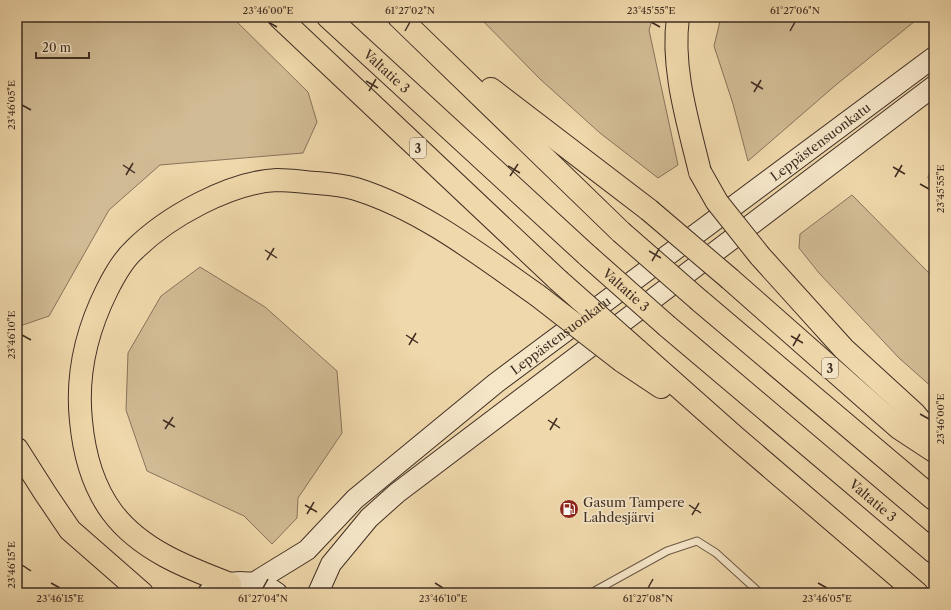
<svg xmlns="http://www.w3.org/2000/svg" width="951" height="610" font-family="'Libre Caslon Text',serif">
  <rect width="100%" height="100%" fill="#efd8ab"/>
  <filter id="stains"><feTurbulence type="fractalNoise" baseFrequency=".005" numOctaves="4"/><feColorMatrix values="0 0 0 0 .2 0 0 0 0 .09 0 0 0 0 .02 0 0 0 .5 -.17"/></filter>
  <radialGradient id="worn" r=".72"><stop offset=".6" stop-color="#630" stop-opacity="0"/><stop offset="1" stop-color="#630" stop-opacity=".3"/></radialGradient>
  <g fill="#d1bb94" stroke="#88745c">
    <polygon points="17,17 232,17 308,92 317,122 303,153 160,165 109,210 49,316 17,327"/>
    <polygon points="479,17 653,17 649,30 678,165 658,178 600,133 540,79"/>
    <polygon points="721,17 920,17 837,84 748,161 733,104 714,46"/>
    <polygon points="934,163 934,195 932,193 928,177"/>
    <polygon points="852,195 934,278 934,389 899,358 819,273 799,248 800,234"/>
    <polygon points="200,267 265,307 337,371 342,433 298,498 297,518 272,544 244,516 147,471 126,410 128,353 161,296"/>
  </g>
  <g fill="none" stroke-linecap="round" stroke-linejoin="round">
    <defs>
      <polyline id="lane" points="591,593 667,551 697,541 716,553 760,593"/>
      <g id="secondary">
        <path id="s1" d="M255,582L307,550L355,499L496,383L934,57"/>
        <path d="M208,593C227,578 259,579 277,593"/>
        <polyline points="318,593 331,564 369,518 397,493 934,86"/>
      </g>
      <g id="highway">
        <polyline points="279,17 558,280"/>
        <path id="s2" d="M328,17L588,256"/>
        <polyline points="399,17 621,232"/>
        <path d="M678,17C671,69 688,122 700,172"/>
        <polyline points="491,89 649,210"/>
        <polyline points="760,256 844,349 914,413 934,437"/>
        <polyline points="730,279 899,428 934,451"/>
        <polyline points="700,301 934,499"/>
        <path id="s3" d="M667,326L934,552"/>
        <polyline points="637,350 735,437 917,593"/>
        <polyline points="622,361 661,387"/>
        <polyline points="17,449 45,493 70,530 142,593"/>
        <path d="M230,584C188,568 140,550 112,512C92,485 84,453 81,421C76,374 86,332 107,290C114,276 122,261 134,250C167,217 230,182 277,180C290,180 304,182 317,183C330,184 343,185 356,189C423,210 480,255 537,295"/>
      </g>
    </defs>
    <use href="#lane" stroke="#6c5845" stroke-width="9"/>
    <use href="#secondary" stroke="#402e23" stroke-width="22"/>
    <use href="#highway" stroke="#402e23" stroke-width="24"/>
    <use href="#lane" stroke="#f5e6c8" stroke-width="7"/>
    <use href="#secondary" stroke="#f5e6c8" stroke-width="20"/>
    <use href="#highway" stroke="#efd8ab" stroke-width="22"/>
    <defs>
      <g id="highway-bridge">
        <polyline points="700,172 717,202 760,256"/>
        <polyline points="649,210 730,279"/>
        <polyline points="621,232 700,301"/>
        <path id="s4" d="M588,256L667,326"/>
        <polyline points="558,280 637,350"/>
        <polyline points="537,295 622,361"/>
      </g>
    </defs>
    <use href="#highway-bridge" stroke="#402e23" stroke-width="24" stroke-linecap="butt"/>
    <use href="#highway-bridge" stroke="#efd8ab" stroke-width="22"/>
  </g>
  <path fill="none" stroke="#402e23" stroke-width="1.5" d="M268,22L277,27M651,22L660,27M405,31L410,22M790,31L795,22M366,81L378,88M751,82L763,89M369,91L376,79M754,92L761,80M22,105L31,110M123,165L135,173M508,166L520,173M893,167L905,174M126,175L133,163M510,176L518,164M895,177L902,165M920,184L929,189M265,250L277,258M649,251L661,258M267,260L274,248M652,261L659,249M22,335L31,340M406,335L418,343M791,336L803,343M409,345L416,333M793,346L800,334M920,414L929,419M163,420L175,427M548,420L560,428M165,429L173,417M550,430L557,418M305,505L317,512M689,505L701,513M307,514L314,502M692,515L699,503M22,565L31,571M51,583L60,588M435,583L443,588M818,583L827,588M263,588L268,579M648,588L653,579"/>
  <defs>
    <symbol id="fuel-disc" viewBox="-11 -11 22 22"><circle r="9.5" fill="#8f2418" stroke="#f5e6c8"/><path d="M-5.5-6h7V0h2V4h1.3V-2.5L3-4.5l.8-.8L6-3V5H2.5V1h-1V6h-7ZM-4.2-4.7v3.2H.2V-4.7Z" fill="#fff"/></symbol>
  </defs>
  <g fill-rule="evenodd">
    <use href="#fuel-disc" x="558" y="498" width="22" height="22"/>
  </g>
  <g text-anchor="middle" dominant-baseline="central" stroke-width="3.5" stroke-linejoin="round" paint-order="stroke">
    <g fill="#f5e6c8" stroke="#766554" stroke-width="1">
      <rect x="410" y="138" width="16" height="20" rx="3"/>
      <rect x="822" y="358" width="16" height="20" rx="3"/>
    </g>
    <g font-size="12" font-weight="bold" fill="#402e23">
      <text x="418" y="148">3</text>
      <text x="830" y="368">3</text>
    </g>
    <g font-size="13" fill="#402e23" stroke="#f5e6c8">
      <text stroke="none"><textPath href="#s2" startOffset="80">Valtatie 3</textPath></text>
      <text stroke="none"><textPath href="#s1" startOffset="718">Leppästensuonkatu</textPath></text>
      <text stroke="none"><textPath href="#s4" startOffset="51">Valtatie 3</textPath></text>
      <text stroke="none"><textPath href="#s1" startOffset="394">Leppästensuonkatu</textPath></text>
      <text stroke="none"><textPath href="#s3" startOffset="270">Valtatie 3</textPath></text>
    </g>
    <g font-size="13" fill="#402e23" stroke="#f5e6c8" text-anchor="start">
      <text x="583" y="502">Gasum Tampere<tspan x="583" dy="15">Lahdesjärvi</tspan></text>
    </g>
  </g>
  <rect width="951" height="610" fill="none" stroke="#efd8ab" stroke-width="44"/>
  <path d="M36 52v6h53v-6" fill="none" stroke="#402e23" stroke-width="2"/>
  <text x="42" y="52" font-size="12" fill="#402e23" stroke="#f5e6c8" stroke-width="3" paint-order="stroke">20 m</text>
  <rect x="22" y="22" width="907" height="566" fill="none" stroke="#402e23" stroke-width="1.5"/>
  <g font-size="10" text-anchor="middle" fill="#402e23">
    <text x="268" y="14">23°46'00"E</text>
    <text x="410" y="14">61°27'02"N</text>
    <text x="651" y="14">23°45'55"E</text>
    <text x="795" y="14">61°27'06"N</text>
    <text transform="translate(11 105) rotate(-90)" y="4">23°46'05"E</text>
    <text transform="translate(940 189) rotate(-90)" y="4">23°45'55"E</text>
    <text transform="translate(11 335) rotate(-90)" y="4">23°46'10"E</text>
    <text transform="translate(940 419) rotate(-90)" y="4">23°46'00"E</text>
    <text transform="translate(11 565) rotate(-90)" y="4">23°46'15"E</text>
    <text x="60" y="602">23°46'15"E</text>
    <text x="263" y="602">61°27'04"N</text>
    <text x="443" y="602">23°46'10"E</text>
    <text x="648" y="602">61°27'08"N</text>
    <text x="827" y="602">23°46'05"E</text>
  </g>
  <rect width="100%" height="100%" filter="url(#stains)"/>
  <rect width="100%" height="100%" fill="url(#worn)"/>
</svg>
